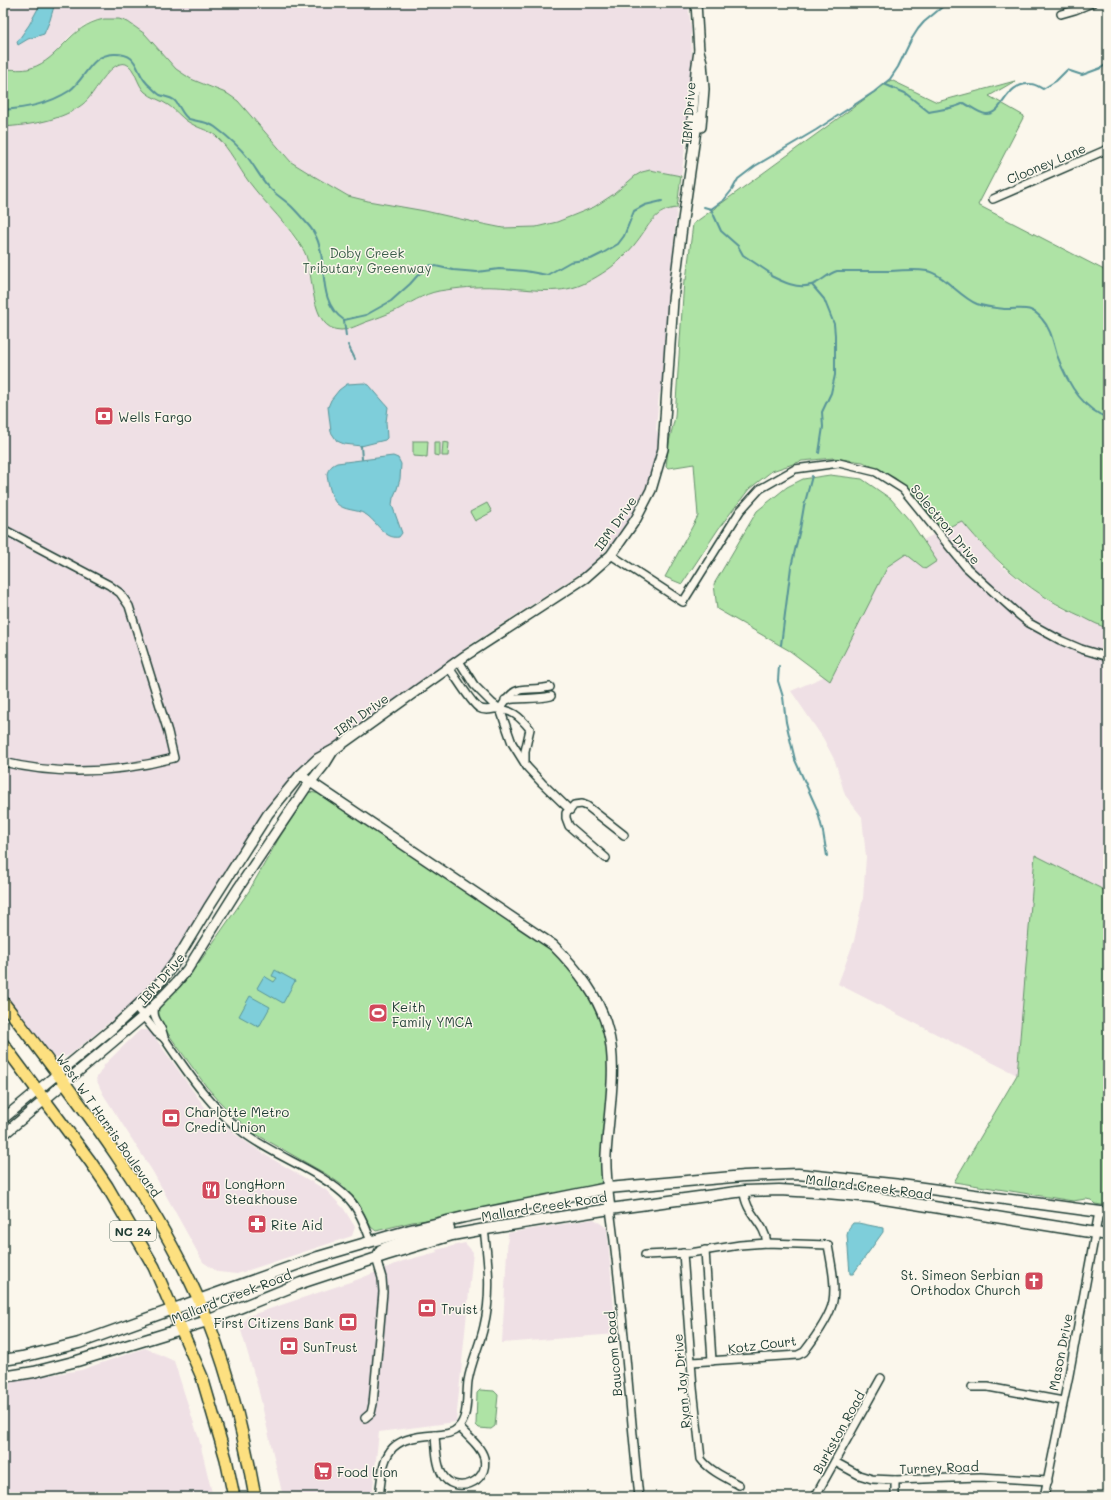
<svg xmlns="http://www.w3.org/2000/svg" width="1111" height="1500" font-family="Mali,sans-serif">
  <rect width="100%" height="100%" fill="#fbf7ec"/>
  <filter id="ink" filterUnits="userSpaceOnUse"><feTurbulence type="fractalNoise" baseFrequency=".025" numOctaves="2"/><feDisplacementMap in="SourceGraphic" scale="8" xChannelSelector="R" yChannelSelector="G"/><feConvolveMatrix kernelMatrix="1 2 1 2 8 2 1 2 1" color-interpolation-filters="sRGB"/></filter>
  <g filter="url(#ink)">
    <g fill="#efe0e5">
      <polygon points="3,3 688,3 691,28 692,68 687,135 681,176 650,170 642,172 635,176 614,194 594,207 557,222 536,227 503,228 368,201 348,196 312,175 291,162 238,101 213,87 191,79 176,69 145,34 128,22 119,19 95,20 84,25 69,37 52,56 40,65 29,69 3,69"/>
      <polygon points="123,63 126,64 132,68 148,94 169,105 178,114 198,127 210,131 217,137 229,150 249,182 279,216 305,254 315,303 319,312 347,329 395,311 416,300 436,292 465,287 494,287 545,290 565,289 581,285 592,279 618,261 637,242 655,217 669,209 677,208 670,279 664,385 659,394 656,430 660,435 657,451 654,466 644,492 637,506 620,533 610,546 587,569 471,644 430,675 353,728 317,756 252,832 171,962 155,982 137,999 70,1055 61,1058 55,1057 49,1053 3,993 3,127 54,119 71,111 84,104 109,71 117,65"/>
      <polygon points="962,521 981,544 1002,566 1025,585 1063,609 1108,628 1108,892 1035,855 1017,1075 838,984 854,941 863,898 866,857 862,817 845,795 835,761 823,738 791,691 823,677 883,559"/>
      <polygon points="140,1030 147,1030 151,1032 204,1106 220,1121 236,1135 267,1156 326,1190 344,1209 355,1227 352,1236 237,1274 218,1272 203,1262 153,1172 103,1094 96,1079 105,1064"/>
      <polygon points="594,1219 607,1228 616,1334 502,1343 508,1233"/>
      <polygon points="465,1243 473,1252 456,1422 379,1432 372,1497 283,1497 258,1388 240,1327 248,1316 359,1279 403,1261 437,1252 436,1250"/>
      <polygon points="145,1348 174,1361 199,1439 213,1497 3,1497 3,1382 18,1380 81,1370"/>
    </g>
    <g fill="#aee3a5" stroke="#66906c">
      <path d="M104,19H119L128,22L145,34L176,69L191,79L228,94L238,101L291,162L312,175L348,196L368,201L425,211L478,223L503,228L536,227L557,222L594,207L614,194L635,176L642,172L650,170L681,176L677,208C655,210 650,224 638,240C633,247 626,254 620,260C610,269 596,278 583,284C557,296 524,288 496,287C477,286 458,288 439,291C423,294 409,304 395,311C385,315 375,319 366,322C358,325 349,330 341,330C308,330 315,271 304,251C289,225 267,206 249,182C238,167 230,149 216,136C209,130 200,129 192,124C183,120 177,111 168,105C161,100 152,98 145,92C137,85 135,67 126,64C110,59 94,96 83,104C61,121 30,125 3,127V69C12,69 23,71 31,68C61,59 68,26 104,19Z"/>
      <path d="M891,80L937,102L1015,81L989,96L1024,116L978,205L1108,272V628C1099,626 1091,621 1083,617C1033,595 996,563 962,521L942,530L915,495L895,478L863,462L833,458L802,461L772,471L749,489L719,528L682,584L665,577L698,516L694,464L669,468L666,467L669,442L675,417L684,280H686L693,224Z"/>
      <polygon points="413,441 428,441 427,457 413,456"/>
      <polygon points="434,442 440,442 440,456 434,455"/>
      <polygon points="443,442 449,443 448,456 442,456"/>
      <polygon points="830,475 862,479 891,499 910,521 937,561 925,569 906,554 888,566 830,681 790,651 717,609 714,584 757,511 787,487 803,479"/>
      <polygon points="487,503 492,512 475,521 470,512"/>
      <polygon points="309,792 322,794 542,941 576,972 602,1020 609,1059 603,1182 572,1192 442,1218 412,1222 376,1231 371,1227 357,1201 342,1185 326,1174 254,1133 237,1119 220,1102 206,1086 159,1021 157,1011 159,1007 182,984 201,960 249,891 279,838"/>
      <polygon points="1035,855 1108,892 1108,1206 1095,1204 1091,1200 1086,1199 1073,1201 954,1182 1017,1075"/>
      <polygon points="480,1390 494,1391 498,1395 495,1426 491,1429 479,1428 476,1425 477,1393"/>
    </g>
    <g fill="#7eceda" stroke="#589498">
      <polygon points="41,3 55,3 50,20 44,34 28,39 18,45 17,42 29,25"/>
      <polygon points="364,383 369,385 388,407 386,422 387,438 385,440 361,446 344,444 337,441 331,432 328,407 331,400 339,390 347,384"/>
      <path d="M393,456L398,458L401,464L400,479L397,489L393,498L392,505L402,533L399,537C384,540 376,520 365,514C356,509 344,511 336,503C332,499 327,480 327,474C328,469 332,465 337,463Z"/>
      <polygon points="275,970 295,981 283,1003 257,988 264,976 274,982 277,978 272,976"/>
      <polygon points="250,996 270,1007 259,1027 239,1016"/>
      <polygon points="853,1223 858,1223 883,1228 883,1232 853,1274 850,1274 847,1235 849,1228"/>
    </g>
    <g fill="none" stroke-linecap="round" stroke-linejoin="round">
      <g stroke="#589498" stroke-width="2">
        <path d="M884,84L905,93L929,112C941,109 953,109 964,103C970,106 980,114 986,114C1004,115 1004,82 1031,84C1035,84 1039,87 1043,89L1056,81L1067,70L1082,75L1101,68L1108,63"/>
        <path d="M3,110C26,108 49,104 69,91C87,78 89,55 114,54C142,53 133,74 151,87C154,90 157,93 160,95C165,97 170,97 174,100C180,105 182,116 189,119C198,122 207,121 215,127C227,136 239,146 248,158C255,167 260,177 267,185C274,194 284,199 292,207C298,213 304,220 310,227C333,255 312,298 344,320L366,315L391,301L410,284L418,275L431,265L453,270L477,272L499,269L525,271L547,275L570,262L591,259L603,253L618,244L624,236L634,211L645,205L662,201"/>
        <polyline points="704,207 711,209 724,200 732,190 738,179 755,166 816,130 874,92 890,79 898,67 911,40 918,29 924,22 947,3"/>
        <path d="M711,209L721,231L738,246L743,255L770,273L771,276C783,282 797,289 811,285C820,283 827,274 837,271C855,271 873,271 891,271C903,270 915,269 927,271C943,274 960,297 977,304C985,307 995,308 1004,309C1020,310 1030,304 1042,319C1051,329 1053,342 1057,355C1066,380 1082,409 1108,418"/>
        <polyline points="812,285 824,299 834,324 835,335 835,375 831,393 822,412 823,427 819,453"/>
        <polyline points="344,320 346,336"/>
        <polyline points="348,345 355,359"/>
        <polyline points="361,446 362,459"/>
        <polyline points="781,645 791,567 800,529 804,506 812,476"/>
        <polyline points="779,666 778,681 783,697 786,722 795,760 817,809 823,832 827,856"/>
      </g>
      <defs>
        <g id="minor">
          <polyline points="1061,14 1075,10 1092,3"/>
          <polyline points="993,199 1108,149"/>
          <path d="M3,529L109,585L120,593L129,606L168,732L174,758C117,773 60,776 3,762"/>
          <polyline points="611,555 683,602 740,511 760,489 795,469 839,463 876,472 903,489 966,567 1019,615 1029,623 1060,640 1081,649 1108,657"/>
          <polyline points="459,661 474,685 492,703 500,709 512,743 527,767 542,783 570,810"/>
          <path d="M449,668C456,677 471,703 479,708C484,711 489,710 494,709C511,708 520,717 530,729L525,751V763"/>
          <path d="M505,700C521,697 536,700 551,696"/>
          <path d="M500,709C518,680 523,693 550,687"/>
          <polyline points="606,858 569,826 566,818 566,813 570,810 574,805 582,804 587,806 624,835"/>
          <path d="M155,1006C151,1021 162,1023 164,1038"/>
          <path d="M136,1007L157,1033L164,1038C187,1072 210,1107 244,1133C275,1157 322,1171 349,1199C360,1211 366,1227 371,1242"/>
          <path d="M744,1191C745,1214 765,1222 767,1243"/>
          <path d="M610,1209C623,1305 629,1401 639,1497"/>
          <polyline points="705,1250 712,1361"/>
          <path d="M683,1253L693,1388L701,1459C710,1471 726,1478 739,1485"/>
          <path d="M645,1255L690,1253L740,1245L767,1243L828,1245C831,1263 836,1283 833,1301C830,1317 814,1339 804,1352L798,1355L692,1362"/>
          <polyline points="972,1387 988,1387 1063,1401"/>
          <polyline points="365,1418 371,1413 373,1404 383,1292 382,1278 376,1258"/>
          <path d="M435,1435C436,1447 436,1463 442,1474C454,1496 490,1483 484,1458C481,1446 467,1436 459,1427"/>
          <polyline points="835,1462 859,1475 872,1479 895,1480 980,1477 1048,1481"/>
          <polyline points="895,1480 895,1497"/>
          <path d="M379,1497C384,1453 386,1438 435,1435C444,1434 452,1434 458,1428C469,1417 466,1396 468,1381C471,1362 480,1345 484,1326C492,1293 488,1261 484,1229"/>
          <polyline points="815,1497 881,1378"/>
          <polyline points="1044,1497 1069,1375 1099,1212"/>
        </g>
        <g id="tertiary">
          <polyline points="696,3 699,51 702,62 704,89 701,127"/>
          <polyline points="692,122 696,71 699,51"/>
          <path d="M300,775L553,945C577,969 600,997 608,1031C618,1067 608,1116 606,1155C605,1172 608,1191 610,1209"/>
          <polyline points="3,1119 113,1028 139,1004 162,980 176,961 208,908 268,814 300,775 317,759 335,749 465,656 585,578 611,555 636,519 651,490 663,449 673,300 682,227 697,123 697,117 693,116"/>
          <polyline points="3,1135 146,1014 176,983 187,970 239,887 305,789 325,764 333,751"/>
        </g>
        <g id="secondary">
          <polyline points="377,1257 381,1250 385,1248 424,1234 449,1228"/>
          <polyline points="3,1360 22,1357 79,1343 318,1257 410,1230 464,1217 608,1188 744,1176 798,1174 901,1185 1108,1213"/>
          <polyline points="3,1377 34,1372 77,1361 207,1321 301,1283 386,1255 452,1235 480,1230 610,1209 744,1191 779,1190 815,1192 872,1197 1108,1235"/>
        </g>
        <g id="primary">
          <path d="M3,1002C75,1096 150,1191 199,1300C227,1363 243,1429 255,1497"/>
          <polyline points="3,1044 90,1161 107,1186 154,1267 202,1377 226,1459 234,1497"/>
        </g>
      </defs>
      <use href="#minor" stroke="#1f3d34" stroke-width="10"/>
      <use href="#tertiary" stroke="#1f3d34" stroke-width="12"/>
      <use href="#secondary" stroke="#1f3d34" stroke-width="13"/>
      <use href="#primary" stroke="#1f3d34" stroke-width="14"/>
      <use href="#minor" stroke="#fbf7ec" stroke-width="7"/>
      <use href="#tertiary" stroke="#fbf7ec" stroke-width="9"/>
      <use href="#secondary" stroke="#fbf7ec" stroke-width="10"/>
      <use href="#primary" stroke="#fde080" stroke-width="11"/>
    </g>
  </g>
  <defs>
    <symbol id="bank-square" viewBox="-11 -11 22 22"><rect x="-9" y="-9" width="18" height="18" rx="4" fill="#d1495b" stroke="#fbf7ec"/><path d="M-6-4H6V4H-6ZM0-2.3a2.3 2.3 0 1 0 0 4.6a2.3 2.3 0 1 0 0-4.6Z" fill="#fff"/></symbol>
    <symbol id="stadium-square" viewBox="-11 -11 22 22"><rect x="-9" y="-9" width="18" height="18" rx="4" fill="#d1495b" stroke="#fbf7ec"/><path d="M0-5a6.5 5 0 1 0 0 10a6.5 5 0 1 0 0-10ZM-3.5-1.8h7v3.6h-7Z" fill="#fff"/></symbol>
    <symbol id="restaurant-square" viewBox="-11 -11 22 22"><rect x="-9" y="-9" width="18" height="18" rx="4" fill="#d1495b" stroke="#fbf7ec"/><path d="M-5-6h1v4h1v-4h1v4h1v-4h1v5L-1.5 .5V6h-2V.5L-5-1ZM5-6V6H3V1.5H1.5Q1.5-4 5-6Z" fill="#fff"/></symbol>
    <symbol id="pharmacy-square" viewBox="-11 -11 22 22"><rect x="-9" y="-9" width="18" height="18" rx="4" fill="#d1495b" stroke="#fbf7ec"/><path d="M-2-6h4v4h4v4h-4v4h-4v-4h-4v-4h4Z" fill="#fff"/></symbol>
    <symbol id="church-square" viewBox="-11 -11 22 22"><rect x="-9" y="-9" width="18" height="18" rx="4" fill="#d1495b" stroke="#fbf7ec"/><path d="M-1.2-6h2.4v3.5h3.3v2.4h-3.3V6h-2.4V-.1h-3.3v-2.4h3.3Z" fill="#fff"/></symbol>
    <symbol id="supermarket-square" viewBox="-11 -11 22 22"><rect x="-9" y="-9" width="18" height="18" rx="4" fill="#d1495b" stroke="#fbf7ec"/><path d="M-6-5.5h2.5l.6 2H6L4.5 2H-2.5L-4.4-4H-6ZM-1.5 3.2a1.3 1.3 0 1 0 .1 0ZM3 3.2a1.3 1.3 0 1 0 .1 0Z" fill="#fff"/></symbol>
  </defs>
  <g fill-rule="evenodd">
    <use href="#bank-square" x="93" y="405" width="22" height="22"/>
    <use href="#stadium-square" x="367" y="1002" width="22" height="22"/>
    <use href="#bank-square" x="160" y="1107" width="22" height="22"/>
    <use href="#restaurant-square" x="200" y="1179" width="22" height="22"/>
    <use href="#pharmacy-square" x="246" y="1213" width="22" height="22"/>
    <use href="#church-square" x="1023" y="1270" width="22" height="22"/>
    <use href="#bank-square" x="416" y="1297" width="22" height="22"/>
    <use href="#bank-square" x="337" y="1311" width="22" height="22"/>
    <use href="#bank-square" x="278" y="1335" width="22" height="22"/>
    <use href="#supermarket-square" x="312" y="1460" width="22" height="22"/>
  </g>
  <g text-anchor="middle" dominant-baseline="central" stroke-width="3" stroke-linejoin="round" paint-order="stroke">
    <rect fill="#fbf7ec" stroke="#61756b" stroke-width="1" x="110" y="1221" width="46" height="20" rx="3"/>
    <g font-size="12" font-weight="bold" fill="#1f3d34">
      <text x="133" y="1231">NC 24</text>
    </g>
    <g font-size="13" fill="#1f3d34" stroke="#fbf7ec">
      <text transform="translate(688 113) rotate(-86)">IBM Drive</text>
      <text transform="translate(1046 163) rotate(-23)">Clooney Lane</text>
      <text transform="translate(615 523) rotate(-55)">IBM Drive</text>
      <text transform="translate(946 524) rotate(50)">Solectron Drive</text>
      <text transform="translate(361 714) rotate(-35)">IBM Drive</text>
      <text transform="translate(161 978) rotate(-49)">IBM Drive</text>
      <text transform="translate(109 1125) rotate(55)">West W T Harris Boulevard</text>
      <text transform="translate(869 1186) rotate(7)">Mallard Creek Road</text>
      <text transform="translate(544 1206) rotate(-9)">Mallard Creek Road</text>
      <text transform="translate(231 1296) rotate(-21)">Mallard Creek Road</text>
      <text transform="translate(762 1344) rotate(-7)">Kotz Court</text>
      <text transform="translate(1060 1352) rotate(-79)">Mason Drive</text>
      <text transform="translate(613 1354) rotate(-95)">Baucom Road</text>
      <text transform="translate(681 1381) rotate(-95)">Ryan Jay Drive</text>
      <text transform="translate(838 1432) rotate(-61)">Burkston Road</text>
      <text transform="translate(939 1467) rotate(-2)">Turney Road</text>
    </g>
    <g font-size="13" fill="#3c5e4b" stroke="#fbf7ec">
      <text x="367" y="252">Doby Creek<tspan x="367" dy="15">Tributary Greenway</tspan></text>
    </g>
    <g font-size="13" fill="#1f3d34" stroke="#fbf7ec" text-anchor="start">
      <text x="118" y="416">Wells Fargo</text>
      <text x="392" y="1006">Keith<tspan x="392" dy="15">Family YMCA</tspan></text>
      <text x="185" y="1111">Charlotte Metro<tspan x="185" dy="15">Credit Union</tspan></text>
      <text x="225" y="1183">LongHorn<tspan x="225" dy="15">Steakhouse</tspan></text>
      <text x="271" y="1224">Rite Aid</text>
      <text x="1020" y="1274" text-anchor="end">St. Simeon Serbian<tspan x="1020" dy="15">Orthodox Church</tspan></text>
      <text x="441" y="1308">Truist</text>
      <text x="334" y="1322" text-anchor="end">First Citizens Bank</text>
      <text x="303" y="1346">SunTrust</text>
      <text x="337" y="1471">Food Lion</text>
    </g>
  </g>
  <rect width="1111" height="1500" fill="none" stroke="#fbf7ec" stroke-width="16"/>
  <rect x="8" y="8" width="1095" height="1484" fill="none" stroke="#1f3d34" stroke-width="1.5" filter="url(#ink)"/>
</svg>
